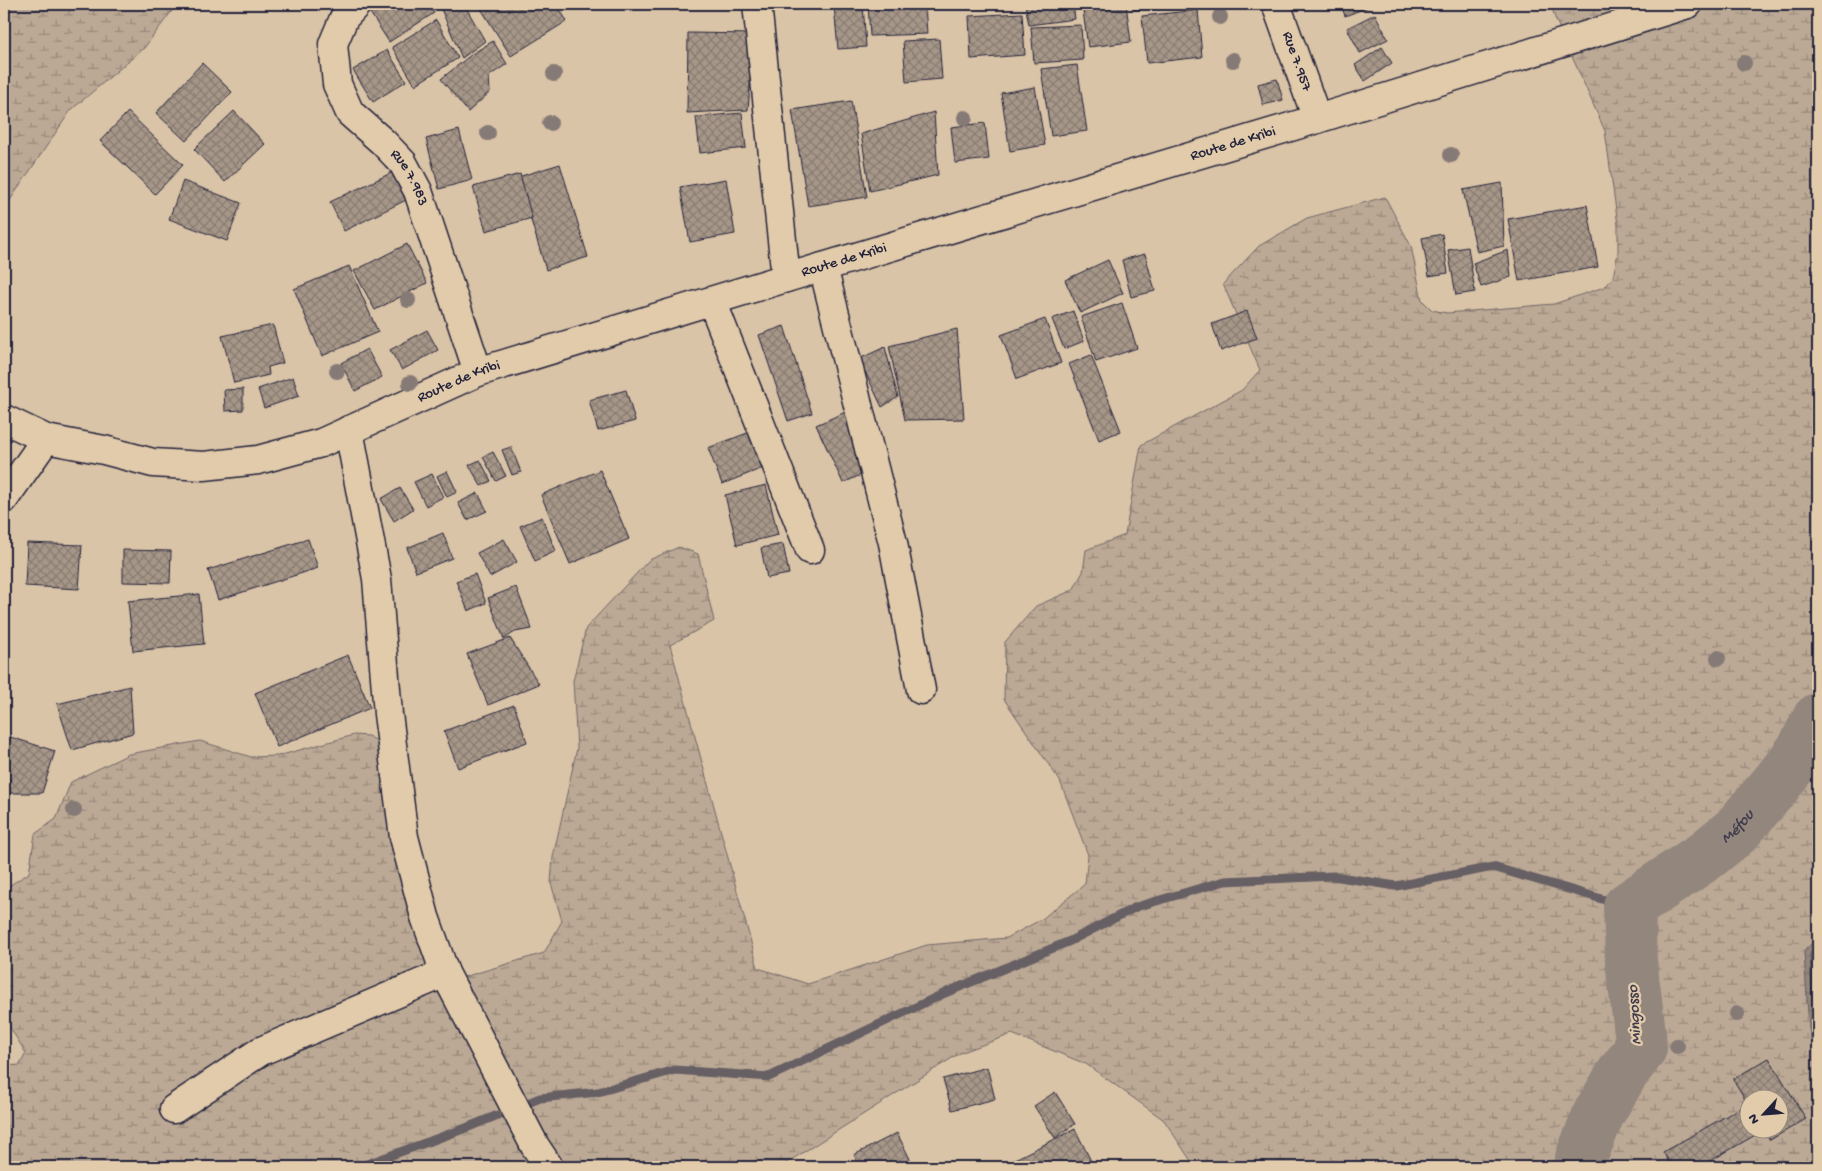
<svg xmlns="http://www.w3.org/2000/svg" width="1822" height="1171" font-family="'Gochi Hand',sans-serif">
  <defs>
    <pattern id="wetland-marsh" width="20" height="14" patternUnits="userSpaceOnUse" patternTransform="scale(1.25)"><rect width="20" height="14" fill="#bca995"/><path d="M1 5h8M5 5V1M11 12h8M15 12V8" fill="none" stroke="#98897b"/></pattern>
    <pattern id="water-ripples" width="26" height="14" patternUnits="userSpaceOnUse" patternTransform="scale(1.25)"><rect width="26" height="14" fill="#93867d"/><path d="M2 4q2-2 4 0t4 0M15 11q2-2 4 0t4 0" fill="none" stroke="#786d68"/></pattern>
    <pattern id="building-cross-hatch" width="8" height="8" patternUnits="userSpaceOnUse" patternTransform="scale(1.25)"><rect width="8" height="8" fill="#a79789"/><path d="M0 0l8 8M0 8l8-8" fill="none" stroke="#887b71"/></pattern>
  </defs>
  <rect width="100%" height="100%" fill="#dac4a7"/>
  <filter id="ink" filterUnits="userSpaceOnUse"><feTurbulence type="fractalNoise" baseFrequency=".02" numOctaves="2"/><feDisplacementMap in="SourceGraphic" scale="10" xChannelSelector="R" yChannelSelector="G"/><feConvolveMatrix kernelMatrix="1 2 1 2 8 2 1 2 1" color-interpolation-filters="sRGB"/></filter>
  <g filter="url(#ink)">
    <g fill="url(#wetland-marsh)" stroke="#6f6668" fill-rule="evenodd">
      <polygon points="4,4 177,4 144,48 71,110 4,209"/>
      <path d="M1551,4H1818V936L1804,952L1813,1045L1818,1048V1164L1809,1167H1195L1164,1120L1086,1064L1012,1034L960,1053L780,1167H4V1066L20,1065L26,1053L4,1018V889L29,873L35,834L56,819L71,782L129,754L200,741L251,757L278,756L354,735L368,736L379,742L436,928L457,979L544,953L562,921L551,883L553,857L577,748L573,681L586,628L649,560L679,547L698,554L714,621L670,645L758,968L808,984L927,945L1007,938L1042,919L1085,884L1088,855L1060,781L1004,699L1005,642L1036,606L1073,590L1083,572L1086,550L1125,535L1141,445L1242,390L1260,370L1223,284L1259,246L1307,218L1385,197L1411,246L1422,300L1432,310L1447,313L1554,304L1604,287L1613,277L1618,252V225L1605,131L1555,18ZM1750,1098H1780V1128H1750Z"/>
    </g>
    <polygon fill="url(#water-ripples)" stroke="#665e63" points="1818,936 1818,1048 1813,1045 1809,1029 1804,952"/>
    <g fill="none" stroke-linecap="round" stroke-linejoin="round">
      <polyline stroke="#4f4a55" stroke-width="1" points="1818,943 1810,954 1814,1028 1818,1042"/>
      <polyline stroke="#665e63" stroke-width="9" points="359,1167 466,1128 540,1098 598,1092 675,1070 769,1077 945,993 1070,941 1136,907 1225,881 1333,876 1396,886 1493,867 1629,907"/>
      <path stroke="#93867d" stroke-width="52" id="s1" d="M1580,1167L1581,1158L1599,1113L1622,1074L1641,1048L1640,1032L1631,961L1629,907L1705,856L1736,831L1777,783L1803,749L1818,719"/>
    </g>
    <g fill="url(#building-cross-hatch)" stroke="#22223b">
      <polygon points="374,4 428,4 434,13 389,42 367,8"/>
      <polygon points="450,4 464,4 485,41 462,58 441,9"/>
      <polygon points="478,4 556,4 567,21 511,56"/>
      <polygon points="863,4 866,47 838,49 834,6"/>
      <polygon points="868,4 925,4 927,34 870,36"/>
      <polygon points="1025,4 1073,4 1075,19 1029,25"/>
      <polygon points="1082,4 1126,4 1131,42 1088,47"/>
      <polygon points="1132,4 1173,4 1173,6 1134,10"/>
      <polygon points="1341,4 1376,4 1345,16"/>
      <polygon points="1198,10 1202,57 1147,63 1142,16"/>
      <polygon points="1022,13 1025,55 971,59 969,16"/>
      <polygon points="1375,14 1388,39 1360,53 1347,28"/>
      <polygon points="436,20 458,58 415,85 392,47"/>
      <polygon points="1081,25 1083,60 1034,63 1031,27"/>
      <polygon points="688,33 754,34 748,110 687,113"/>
      <polygon points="939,39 942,79 906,82 903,41"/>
      <polygon points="493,41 507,64 489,76 490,92 468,112 441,79 472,54"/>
      <polygon points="1382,47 1392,63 1365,81 1355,65"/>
      <polygon points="387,50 406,81 373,102 353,70"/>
      <polygon points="202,63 232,92 186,141 156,113"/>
      <polygon points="1077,65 1087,131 1051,136 1041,69"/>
      <polygon points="1277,79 1283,100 1263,105 1258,84"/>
      <polygon points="1035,87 1045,145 1010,151 1001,93"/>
      <polygon points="851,101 867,197 808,206 792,110"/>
      <polygon points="234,111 265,144 225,182 194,149"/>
      <polygon points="128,112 183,165 155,194 100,141"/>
      <polygon points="934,112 938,175 870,191 861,134"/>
      <polygon points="742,113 746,148 700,153 696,117"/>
      <polygon points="985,123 989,159 955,163 951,127"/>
      <polygon points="459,130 472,180 439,189 426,139"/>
      <polygon points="560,164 588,257 546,270 518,177"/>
      <polygon points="393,172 406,200 344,231 330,202"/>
      <polygon points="520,174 532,218 486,231 473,187"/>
      <polygon points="726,179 735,234 690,242 680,187"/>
      <polygon points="183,181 241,203 227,241 169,219"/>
      <polygon points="1502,183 1504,246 1477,252 1463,190"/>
      <polygon points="1587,205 1598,267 1519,281 1508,219"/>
      <polygon points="1442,234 1448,273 1429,276 1422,238"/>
      <polygon points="407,244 427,283 375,310 354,271"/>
      <polygon points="1468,247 1475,292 1456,295 1448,250"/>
      <polygon points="1508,250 1511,277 1481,287 1473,263"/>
      <polygon points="1145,254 1155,291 1131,297 1122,260"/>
      <polygon points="1108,260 1123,293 1080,313 1065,280"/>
      <polygon points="349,266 378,332 322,356 294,289"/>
      <polygon points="1122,303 1137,348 1096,362 1081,317"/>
      <polygon points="1073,311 1084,341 1064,349 1052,319"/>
      <polygon points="1247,311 1257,338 1221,351 1212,324"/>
      <polygon points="1045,319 1061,363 1017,379 1001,335"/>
      <polygon points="273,325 283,363 268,367 269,375 234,383 222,336"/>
      <polygon points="784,326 812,413 788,421 759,335"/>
      <polygon points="957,329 964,419 905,420 889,346"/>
      <polygon points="427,330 438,350 402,370 390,350"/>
      <polygon points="885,347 898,397 882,407 859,359"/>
      <polygon points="367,349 382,377 355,391 341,363"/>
      <polygon points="1091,355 1121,431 1099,440 1069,364"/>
      <polygon points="293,377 299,396 264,408 258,389"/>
      <polygon points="243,389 243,410 225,411 224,390"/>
      <polygon points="626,390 635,421 598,431 589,400"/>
      <polygon points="857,407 883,465 843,483 816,425"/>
      <polygon points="750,432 763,468 722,484 708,448"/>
      <polygon points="511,447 521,472 512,475 502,450"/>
      <polygon points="493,452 506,476 496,481 483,457"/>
      <polygon points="480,460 491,481 481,486 469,465"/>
      <polygon points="600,470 629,539 570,564 541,495"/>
      <polygon points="447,471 457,492 447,497 437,476"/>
      <polygon points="432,474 443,497 426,506 414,482"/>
      <polygon points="766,485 778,535 737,545 725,495"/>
      <polygon points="400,488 413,509 394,521 381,499"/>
      <polygon points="478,493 487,511 467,520 458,503"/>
      <polygon points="542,517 556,551 535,561 520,526"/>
      <polygon points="443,533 452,558 416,572 407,548"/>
      <polygon points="308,539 318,568 218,600 208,570"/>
      <polygon points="504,539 517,562 490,577 477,553"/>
      <polygon points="27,543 82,545 79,589 25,586"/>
      <polygon points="783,544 789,574 767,578 761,548"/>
      <polygon points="123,550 171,551 170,583 123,582"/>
      <polygon points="475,574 486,603 468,611 456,581"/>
      <polygon points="516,587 532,629 515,632 504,639 488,598"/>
      <polygon points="199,594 204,644 133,651 128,601"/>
      <polygon points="510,638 539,684 488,705 467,654"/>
      <polygon points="348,655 370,708 277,747 255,693"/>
      <polygon points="130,686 133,733 72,750 57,704"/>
      <polygon points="514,705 527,742 458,768 444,731"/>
      <polygon points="4,735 55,751 42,793 4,793"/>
      <polygon points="1769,1058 1806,1119 1770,1140 1763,1128 1780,1128 1780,1098 1750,1098 1750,1107 1733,1079"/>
      <polygon points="987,1067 995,1099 952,1110 943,1079"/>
      <polygon points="1055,1092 1075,1124 1055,1138 1034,1106"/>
      <polygon points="1742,1107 1750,1121 1750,1128 1753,1128 1757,1134 1700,1167 1672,1167 1663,1152"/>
      <polygon points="1075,1129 1091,1161 1078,1167 1017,1167 1013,1160"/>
      <polygon points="897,1133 914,1167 860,1167 854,1155"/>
    </g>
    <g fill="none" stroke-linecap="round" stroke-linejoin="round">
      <defs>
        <g id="minor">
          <path id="s2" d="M357,4L344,18L333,44L337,84L350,113L383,142L403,163L418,191L478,372"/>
          <polyline points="757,4 786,278"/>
          <path id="s3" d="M1276,4L1317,119"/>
          <polyline points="823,267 893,543 921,690"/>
          <polyline points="712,301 810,550"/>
          <polyline points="349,430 377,579 388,714 404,837 425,917 445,973 535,1146 549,1167"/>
          <polyline points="4,499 46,439"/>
          <polyline points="174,1109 261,1051 445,973"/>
        </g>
        <g id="primary">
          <path id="s4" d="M4,419L46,439L104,450L153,463L204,466L258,460L321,443L478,372L786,278L1317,119L1688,4"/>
        </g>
      </defs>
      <use href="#minor" stroke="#22223b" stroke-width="31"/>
      <use href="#primary" stroke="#22223b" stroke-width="31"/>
      <use href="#minor" stroke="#e2cbab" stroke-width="28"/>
      <use href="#primary" stroke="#e2cbab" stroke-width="28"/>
    </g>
    <g fill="#867a76">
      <circle cx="1220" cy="17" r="8"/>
      <circle cx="1233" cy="60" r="8"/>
      <circle cx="1744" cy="63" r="8"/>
      <circle cx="554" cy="74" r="8"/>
      <circle cx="965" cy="118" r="8"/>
      <circle cx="550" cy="123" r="8"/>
      <circle cx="488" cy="133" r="8"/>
      <circle cx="1451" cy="155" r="8"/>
      <circle cx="408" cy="300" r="8"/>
      <circle cx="337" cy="371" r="8"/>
      <circle cx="410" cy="383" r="8"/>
      <circle cx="1718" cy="658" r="8"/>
      <circle cx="74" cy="810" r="8"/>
      <circle cx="1737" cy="1014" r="8"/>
      <circle cx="1677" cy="1046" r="8"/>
    </g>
  </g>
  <g text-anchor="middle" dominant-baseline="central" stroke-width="4.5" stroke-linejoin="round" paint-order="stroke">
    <g font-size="15" fill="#22223b" stroke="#e2cbab">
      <text stroke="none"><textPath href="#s3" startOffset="61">Rue 7.957</textPath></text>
      <text stroke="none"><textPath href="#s4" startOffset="1288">Route de Kribi</textPath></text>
      <text stroke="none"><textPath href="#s2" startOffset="208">Rue 7.983</textPath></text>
      <text stroke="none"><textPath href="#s4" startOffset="882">Route de Kribi</textPath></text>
      <text stroke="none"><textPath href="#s4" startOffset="478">Route de Kribi</textPath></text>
    </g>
    <g font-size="16" font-style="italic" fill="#3e3b4c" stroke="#e2cbab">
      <text stroke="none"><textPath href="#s1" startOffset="412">Méfou</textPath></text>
      <text transform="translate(1636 1015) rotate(-94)">Mingosso</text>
    </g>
  </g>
  <rect width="1822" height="1171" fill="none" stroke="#e2cbab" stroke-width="20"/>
  <rect x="10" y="10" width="1802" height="1151" fill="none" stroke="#22223b" stroke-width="2" filter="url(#ink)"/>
  <g transform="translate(1764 1114) rotate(244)"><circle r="24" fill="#e2cbab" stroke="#95877e"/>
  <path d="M0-4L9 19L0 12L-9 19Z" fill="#22223b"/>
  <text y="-8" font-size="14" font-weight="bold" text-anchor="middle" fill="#22223b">N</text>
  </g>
</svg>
